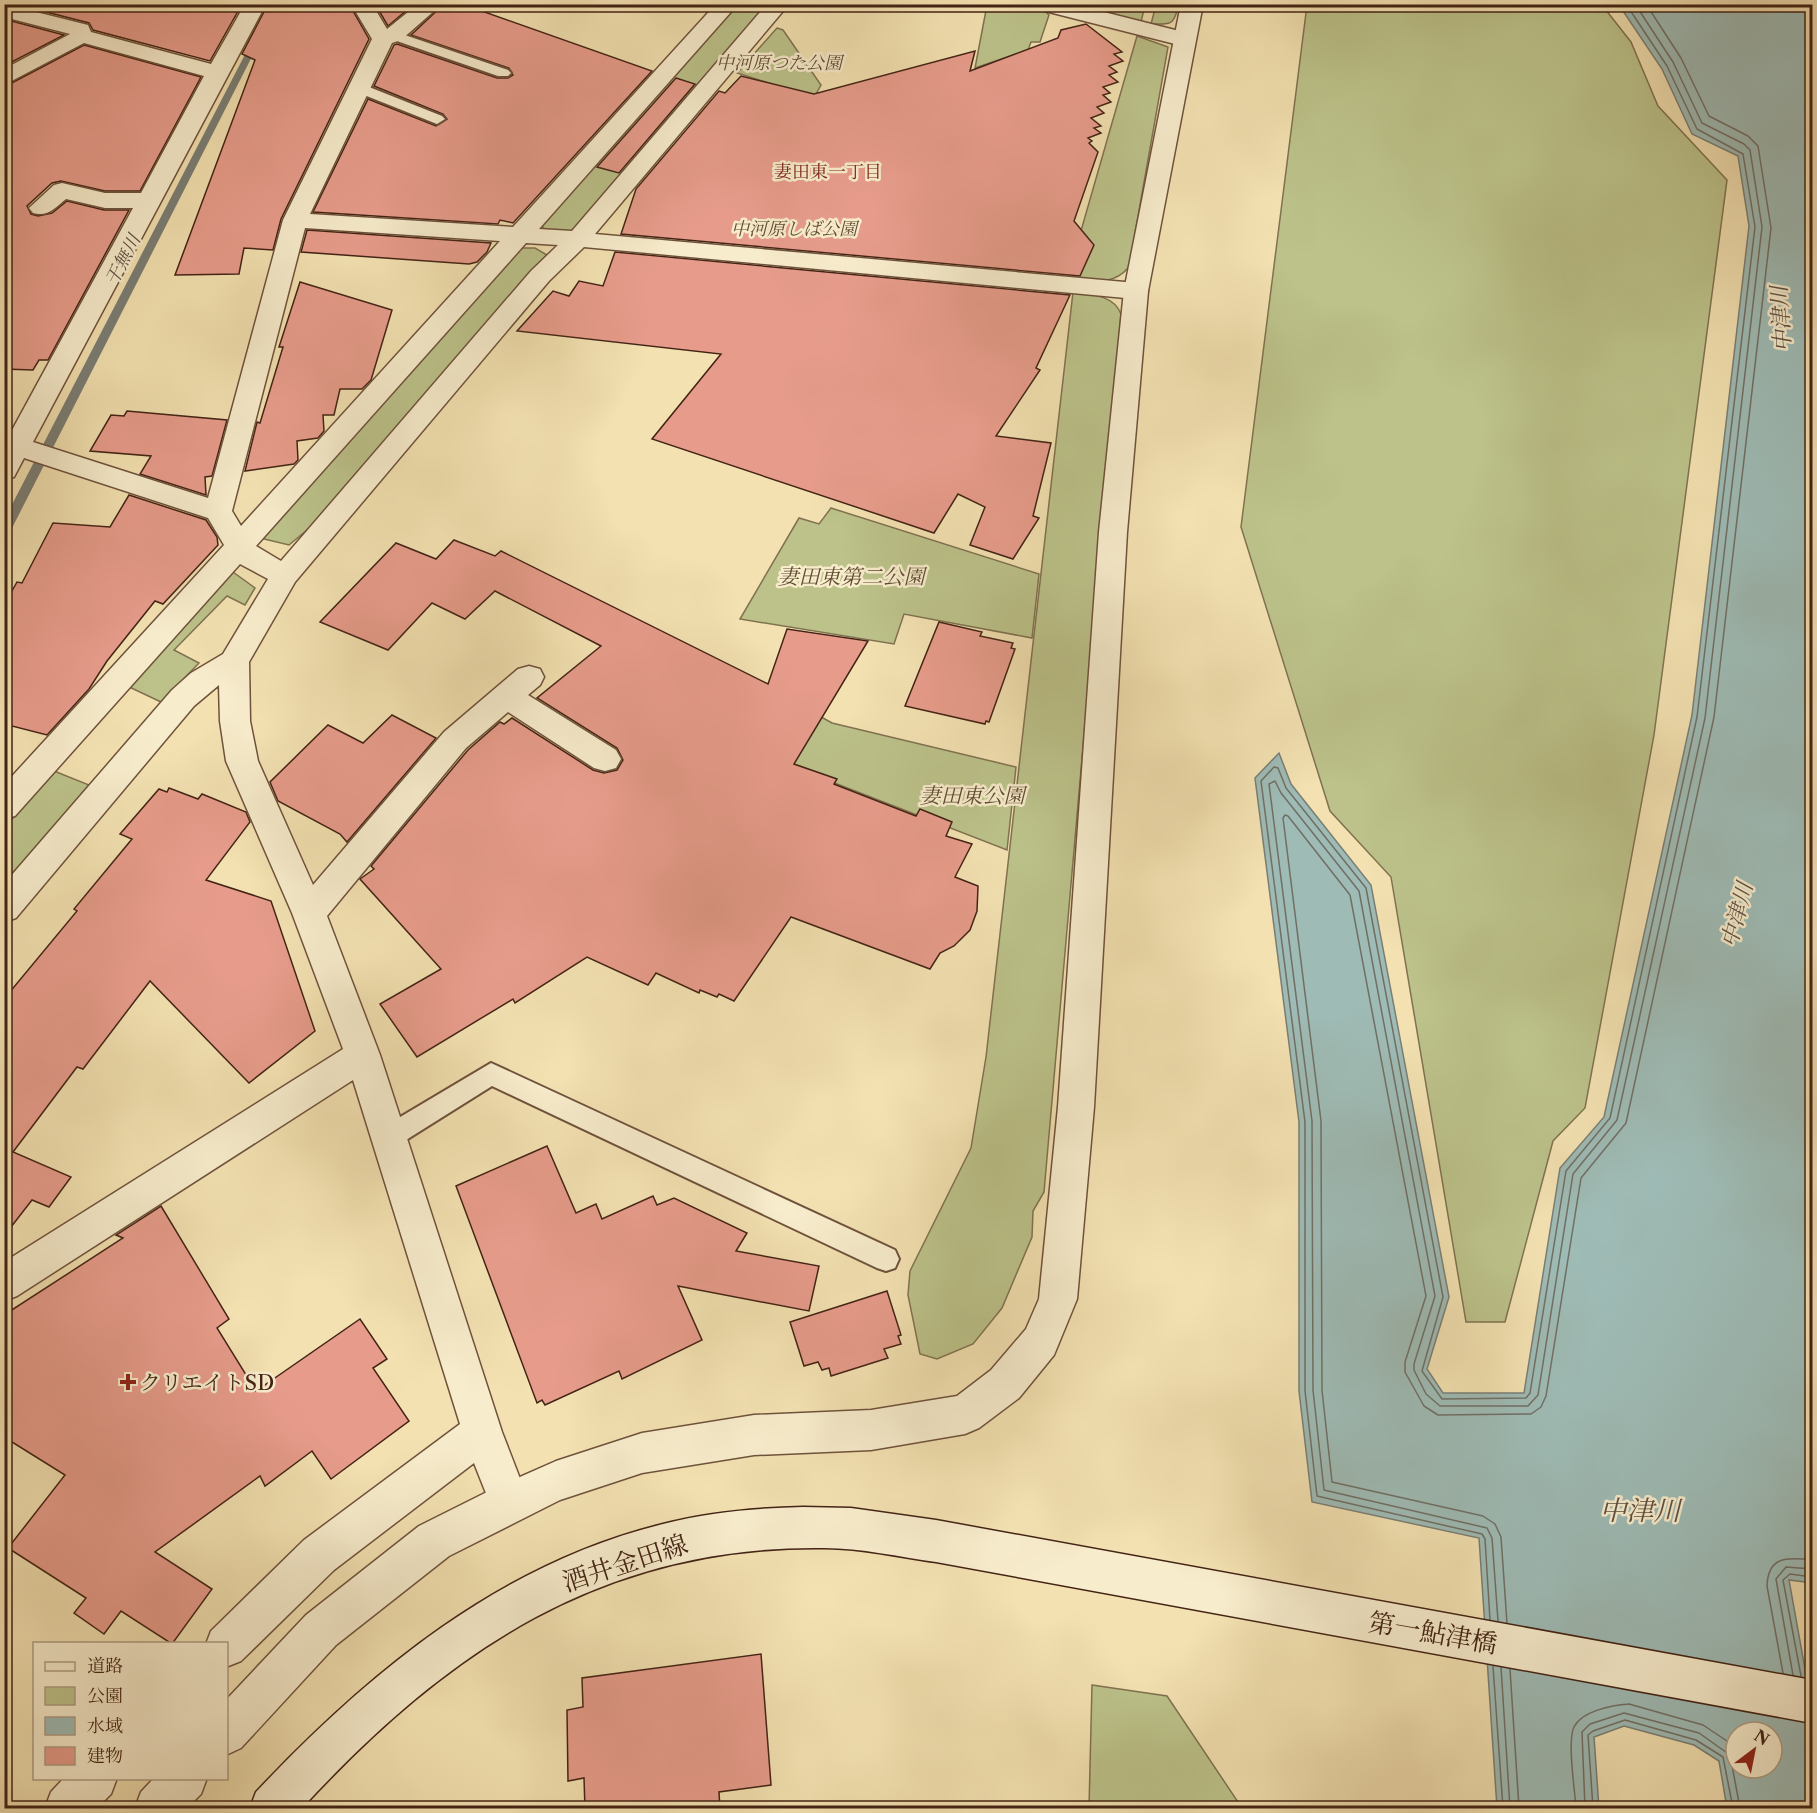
<svg xmlns="http://www.w3.org/2000/svg" width="1817" height="1813" font-family="'Libre Caslon Text','Noto Serif JP',serif">
  <rect width="100%" height="100%" fill="#f3e1b1"/>
  <filter id="stains"><feTurbulence type="fractalNoise" baseFrequency=".00333" numOctaves="4"/><feColorMatrix values="0 0 0 0 .2 0 0 0 0 .09 0 0 0 0 .02 0 0 0 .5 -.17"/></filter>
  <radialGradient id="worn" r=".72"><stop offset=".6" stop-color="#630" stop-opacity="0"/><stop offset="1" stop-color="#630" stop-opacity=".3"/></radialGradient>
  <g fill="#bcc28a" stroke="#807250" stroke-width="1.5">
    <polygon points="735,5 771,5 576,230 567,234 544,231 541,221"/>
    <path d="M987,5C1007,5 1036,0 1049,15L1040,42H1031L1028,50L975,68Z"/>
    <polygon points="1107,5 1145,5 1141,22 1102,11"/>
    <path d="M1156,5H1179C1173,26 1172,24 1151,24Z"/>
    <polygon points="1307,5 1602,5 1631,42 1658,106 1727,180 1654,735 1585,1108 1553,1141 1505,1322 1466,1322 1391,877 1330,811 1241,527"/>
    <polygon points="777,28 783,30 821,85 816,94 810,96 737,73"/>
    <path d="M1137,36L1168,47L1129,267C1111,288 1092,279 1068,276Z"/>
    <polygon points="522,248 535,248 547,255 534,274 319,520 289,545 256,537"/>
    <path d="M1073,292C1090,294 1114,295 1121,314L1044,1192L1033,1211L1032,1237L1002,1308L973,1344L937,1359L920,1354L908,1295L910,1271L971,1148L986,1057Z"/>
    <polygon points="831,508 1039,574 1032,638 904,614 894,644 740,619 799,518 819,524"/>
    <polygon points="233,572 255,588 245,605 227,596 174,650 199,663 161,702 125,685"/>
    <polygon points="814,713 832,723 1016,767 1007,850 778,761"/>
    <polygon points="54,771 89,785 5,890 5,827"/>
    <polygon points="1092,1685 1167,1696 1242,1808 1089,1808"/>
  </g>
  <path fill="#9ebbb5" stroke="#7a7e75" stroke-width="1.5" fill-rule="evenodd" d="M1619,5H1812V1583L1789,1580L1812,1708V1808H1727L1719,1761L1694,1745L1624,1726L1594,1737L1599,1808H1497L1479,1538L1312,1502L1299,1391V1122L1255,778L1279,753L1291,784L1371,885L1449,1297L1427,1369L1443,1393H1524L1560,1168L1604,1117L1692,715L1749,226L1738,156L1692,134L1662,69ZM1736,1732H1772V1768H1736Z"/>
  <g fill="none" stroke-linecap="round" stroke-linejoin="round">
    <g stroke="#706f65" stroke-width="1.5">
      <polyline points="1490,1620 1485,1539 1482,1534 1317,1496 1305,1391 1305,1122 1261,781 1274,767 1278,768 1286,788 1366,888 1443,1297 1422,1371 1442,1399 1526,1398 1530,1393 1566,1171 1610,1118 1697,717 1755,227 1743,154 1697,129 1667,66 1626,4"/>
      <polyline points="1498,1621 1492,1538 1487,1528 1324,1490 1313,1390 1312,1121 1269,784 1275,781 1281,793 1359,891 1435,1296 1414,1364 1414,1370 1426,1394 1440,1406 1528,1406 1538,1395 1573,1174 1617,1120 1705,718 1762,227 1750,150 1744,144 1702,123 1673,62 1635,4"/>
      <polyline points="1507,1623 1501,1537 1495,1524 1483,1516 1332,1482 1322,1390 1321,1121 1283,818 1285,815 1288,816 1350,895 1426,1296 1405,1362 1405,1372 1424,1406 1438,1415 1531,1414 1541,1407 1546,1396 1581,1178 1626,1123 1714,717 1771,228 1758,146 1748,136 1709,116 1681,58 1646,4"/>
      <polyline points="1493,1666 1503,1808"/>
      <polyline points="1501,1667 1510,1808"/>
      <polyline points="1510,1669 1519,1808"/>
      <path d="M1783,1673L1767,1586C1768,1556 1787,1557 1812,1560"/>
      <polyline points="1793,1675 1776,1579 1786,1567 1812,1569"/>
      <polyline points="1801,1676 1783,1580 1790,1574 1812,1577"/>
      <path d="M1576,1808C1575,1791 1567,1741 1574,1727C1582,1711 1612,1705 1629,1704L1703,1725L1736,1747"/>
      <polyline points="1585,1808 1582,1732 1590,1724 1624,1713 1699,1733 1730,1755 1740,1808"/>
      <polyline points="1593,1808 1588,1735 1593,1731 1625,1720 1696,1740 1723,1757 1733,1808"/>
    </g>
    <polygon fill="#7a7e75" fill-rule="evenodd" points="256,38 260,41 10,532 4,536 4,520 252,41"/>
  </g>
  <g fill="#e79c8b" stroke="#432315" stroke-width="1.5">
    <polygon points="15,4 242,4 210,61 93,30 89,23"/>
    <polygon points="268,4 349,4 369,39 281,219 273,250 244,248 239,274 175,275 255,60 242,54"/>
    <polygon points="375,4 414,4 388,26"/>
    <polygon points="444,4 462,4 652,71 513,223 500,220 498,224 313,212 368,99 436,126 447,119 443,114 374,86 394,45 397,44 497,78 508,78 513,75 509,68 411,35"/>
    <polygon points="4,19 64,35 4,66"/>
    <polygon points="1086,24 1122,52 1114,54 1123,61 1109,66 1117,72 1109,75 1118,82 1103,87 1110,93 1103,95 1111,102 1097,107 1104,113 1091,118 1101,126 1094,128 1101,133 1088,138 1092,141 1089,143 1098,152 1074,221 1094,245 1080,276 621,234 636,189 719,91 725,93 741,76 814,94 975,51 970,71 1058,38 1061,30"/>
    <polygon points="84,45 201,77 140,191 105,191 61,181 52,183 27,206 31,214 38,216 52,213 67,201 104,210 129,210 48,360 39,360 33,370 4,369 4,87"/>
    <polygon points="676,78 695,84 619,173 597,167"/>
    <polygon points="307,230 491,243 487,252 477,262 469,264 301,252"/>
    <polygon points="615,252 1070,295 1036,368 1040,370 996,436 1051,443 1033,516 1039,518 1013,559 970,545 985,507 958,494 934,533 652,439 721,354 517,331 553,291 569,296 579,281 603,286"/>
    <polygon points="300,282 392,310 371,380 362,389 340,389 334,415 323,415 324,431 318,438 297,441 298,460 294,464 245,471 257,422 260,423 283,347 279,347"/>
    <polygon points="127,411 227,420 212,476 205,477 206,495 140,474 151,456 90,451 111,415 124,416"/>
    <polygon points="129,495 206,520 217,537 218,545 163,604 155,601 107,661 89,689 47,735 4,724 4,605 17,582 22,583 53,523 110,527"/>
    <polygon points="454,540 495,556 501,551 768,684 787,629 868,641 794,764 837,779 834,784 916,816 920,809 952,822 946,836 972,844 955,877 978,886 977,911 970,930 954,946 940,953 930,969 791,917 734,1001 719,994 717,997 700,990 699,993 656,973 648,985 587,957 515,1003 513,999 417,1057 380,1004 441,969 360,879 374,869 371,866 468,750 500,722 504,724 512,718 593,770 604,773 617,770 623,760 617,748 537,698 601,646 495,591 465,619 432,603 388,650 320,622 396,543 436,559"/>
    <polygon points="939,622 982,632 980,636 1013,643 1011,648 1015,649 989,722 986,721 985,724 905,706"/>
    <polygon points="392,715 436,738 347,842 340,834 278,801 270,782 328,725 363,743"/>
    <polygon points="169,788 198,799 202,794 246,812 250,822 206,880 271,901 315,1031 249,1083 150,981 83,1069 77,1067 13,1152 71,1177 49,1207 32,1200 4,1236 4,999 77,911 74,909 132,839 120,834 159,789 167,792"/>
    <polygon points="547,1146 576,1213 596,1204 602,1219 653,1196 657,1205 674,1198 747,1233 736,1251 819,1266 809,1311 678,1286 702,1340 622,1379 619,1371 545,1405 542,1400 537,1403 456,1186"/>
    <polygon points="161,1206 229,1319 217,1328 256,1391 360,1319 387,1359 373,1368 409,1421 331,1479 312,1451 265,1486 260,1476 155,1552 212,1589 172,1644 121,1611 104,1634 74,1613 86,1598 8,1548 65,1475 4,1437 4,1315 123,1238 116,1235"/>
    <polygon points="887,1291 901,1335 898,1336 901,1344 884,1349 888,1358 831,1376 829,1368 822,1370 818,1362 804,1366 790,1322"/>
    <polygon points="761,1654 771,1785 719,1792 720,1809 585,1809 584,1778 568,1781 567,1710 583,1707 582,1678"/>
  </g>
  <g fill="none" stroke-linecap="round" stroke-linejoin="round">
    <defs>
      <g id="service">
        <polygon points="393,31 508,70 511,73 508,76 498,76 388,38 386,35 388,32"/>
        <polygon points="359,83 442,116 445,119 437,124 432,122 354,91 351,88 354,85"/>
        <polygon points="491,1063 895,1250 899,1259 895,1268 886,1271 877,1268 492,1086 398,1145 389,1148 380,1145 377,1137 380,1129"/>
      </g>
      <g id="minor">
        <path d="M4,4L88,25L91,32L211,64L245,4H266L33,442L208,498L283,220L372,39L351,4H372L387,29L418,4H442L401,40L392,43L310,214L513,227L716,4H738L539,229L572,231L767,4H789L595,234L1136,283L1145,285L1148,291L1145,297L1136,299L584,247L549,281L295,582L249,662L250,721L258,761L313,885L444,732L518,669L529,666L540,669L544,677L540,685L528,695L616,750L621,759L616,768L605,771L594,768L508,712L466,748L327,916L380,1055L502,1432L529,1502L523,1516L509,1522L495,1516L474,1463L334,1570L241,1661L226,1667V1644H206L211,1631L304,1540L460,1424L353,1080L17,1296L4,1301V1262L343,1049L292,913L226,761L220,721L219,685L194,706L16,918L4,922V884L172,690L191,673L223,654L268,579L240,564L15,816L4,819V785L224,545L208,518L24,458L14,477L4,479V433L10,434L133,208H105L66,199C55,208 48,217 33,213L29,208L54,185L62,183L105,193H141L204,76L84,43L4,85V69L70,34L4,17ZM305,228L500,241L241,526L232,511ZM526,243L558,245L531,271L281,561L256,546Z"/>
        <polygon points="1035,4 1072,4 1191,34 1194,39 1191,44 1183,46 1037,9"/>
        <polygon points="64,1778 117,1778 111,1794 97,1808 45,1808 51,1792"/>
      </g>
      <g id="tertiary">
        <polygon points="1181,4 1203,4 1148,291 1127,532 1094,1107 1077,1299 1054,1355 1019,1398 979,1428 965,1434 871,1450 754,1455 642,1473 560,1500 449,1556 336,1645 241,1748 226,1755 226,1700 306,1615 419,1526 495,1488 556,1461 642,1433 754,1415 871,1410 957,1396 991,1370 1026,1329 1039,1299 1058,1107 1099,532 1124,291"/>
        <polygon points="154,1778 207,1778 201,1794 187,1808 135,1808 141,1792"/>
      </g>
      <path id="secondary" d="M803,1507L851,1508L936,1520L1812,1680V1723L936,1562C899,1557 861,1548 824,1548C602,1545 447,1651 302,1808H250L256,1792C369,1672 500,1564 663,1524C709,1512 756,1508 803,1507Z"/>
    </defs>
    <use href="#service" stroke="#6f523c" stroke-width="4"/>
    <use href="#minor" stroke="#6f523c" stroke-width="3"/>
    <use href="#tertiary" stroke="#6f523c" stroke-width="3"/>
    <use href="#secondary" stroke="#432315" stroke-width="3"/>
    <use href="#service" fill="#f7eccc" fill-rule="evenodd"/>
    <use href="#minor" fill="#f7eccc" fill-rule="evenodd"/>
    <use href="#tertiary" fill="#f7eccc" fill-rule="evenodd"/>
    <use href="#secondary" fill="#f7eccc" fill-rule="evenodd"/>
  </g>
  <path fill="#8f2418" stroke="#f7eccc" stroke-width="2" d="M125 1373h6v6h6v6h-6v6h-6v-6h-6v-6h6z"/>
  <g text-anchor="middle" dominant-baseline="central" stroke-width="5" stroke-linejoin="round" paint-order="stroke">
    <g font-size="18" font-style="italic" fill="#614b32" stroke="#f7eccc">
      <text x="779" y="63">中河原つた公園</text>
      <text x="794" y="229">中河原しば公園</text>
    </g>
    <g font-size="18" fill="#7a1f14" stroke="#f7eccc">
      <text x="828" y="172">妻田東一丁目</text>
    </g>
    <g font-size="18" font-style="italic" fill="#5e5145" stroke="#f7eccc">
      <text transform="translate(123 260) rotate(-63)">干無川</text>
    </g>
    <g font-size="21" font-style="italic" fill="#614b32" stroke="#f7eccc">
      <text x="851" y="576">妻田東第二公園</text>
      <text x="972" y="795">妻田東公園</text>
    </g>
    <g font-size="21" fill="#432315" stroke="#f7eccc" text-anchor="start">
      <text x="140" y="1382">クリエイトSD</text>
    </g>
    <g font-size="22" font-style="italic" fill="#5e5145" stroke="#f7eccc">
      <text transform="translate(1781 319) rotate(-94)">中津川</text>
      <text transform="translate(1737 915) rotate(-75)">中津川</text>
    </g>
    <g font-size="26" fill="#432315" stroke="#f7eccc">
      <text transform="translate(625 1563) rotate(-18)">酒井金田線</text>
      <text transform="translate(1433 1633) rotate(10)">第一鮎津橋</text>
    </g>
    <g font-size="27" font-style="italic" fill="#5e5145" stroke="#f7eccc">
      <text x="1640" y="1510">中津川</text>
    </g>
  </g>
  <rect width="1817" height="1813" fill="none" stroke="#f3e1b1" stroke-width="24"/>
  <rect x="6" y="6" width="1805" height="1801" fill="none" stroke="#432315" stroke-width="3"/>
  <rect x="12" y="12" width="1793" height="1789" fill="none" stroke="#432315" stroke-width="1.5"/>
  <rect x="33" y="1642" width="195" height="138" fill="#f7eccc" stroke="#af9c83" stroke-width="1.5"/>
  <rect x="45" y="1662" width="30" height="9" fill="#f7eccc" stroke="#af9c83" stroke-width="1.5"/>
  <text x="87" y="1672" font-size="18" fill="#432315">道路</text>
  <rect x="45" y="1687" width="30" height="18" fill="#bcc28a" stroke="#af9c83" stroke-width="1.5"/>
  <text x="87" y="1702" font-size="18" fill="#432315">公園</text>
  <rect x="45" y="1717" width="30" height="18" fill="#9ebbb5" stroke="#af9c83" stroke-width="1.5"/>
  <text x="87" y="1732" font-size="18" fill="#432315">水域</text>
  <rect x="45" y="1747" width="30" height="18" fill="#e79c8b" stroke="#af9c83" stroke-width="1.5"/>
  <text x="87" y="1762" font-size="18" fill="#432315">建物</text>
  <g transform="translate(1754 1750) rotate(32)"><circle r="28" fill="#f7eccc" stroke="#af9c83" stroke-width="1.5"/>
  <path d="M0-4.5L10 22L0 15L-10 22Z" fill="#8f2418"/>
  <text y="-9" font-size="16" font-weight="bold" text-anchor="middle" fill="#432315">N</text>
  </g>
  <rect width="100%" height="100%" filter="url(#stains)"/>
  <rect width="100%" height="100%" fill="url(#worn)"/>
</svg>
